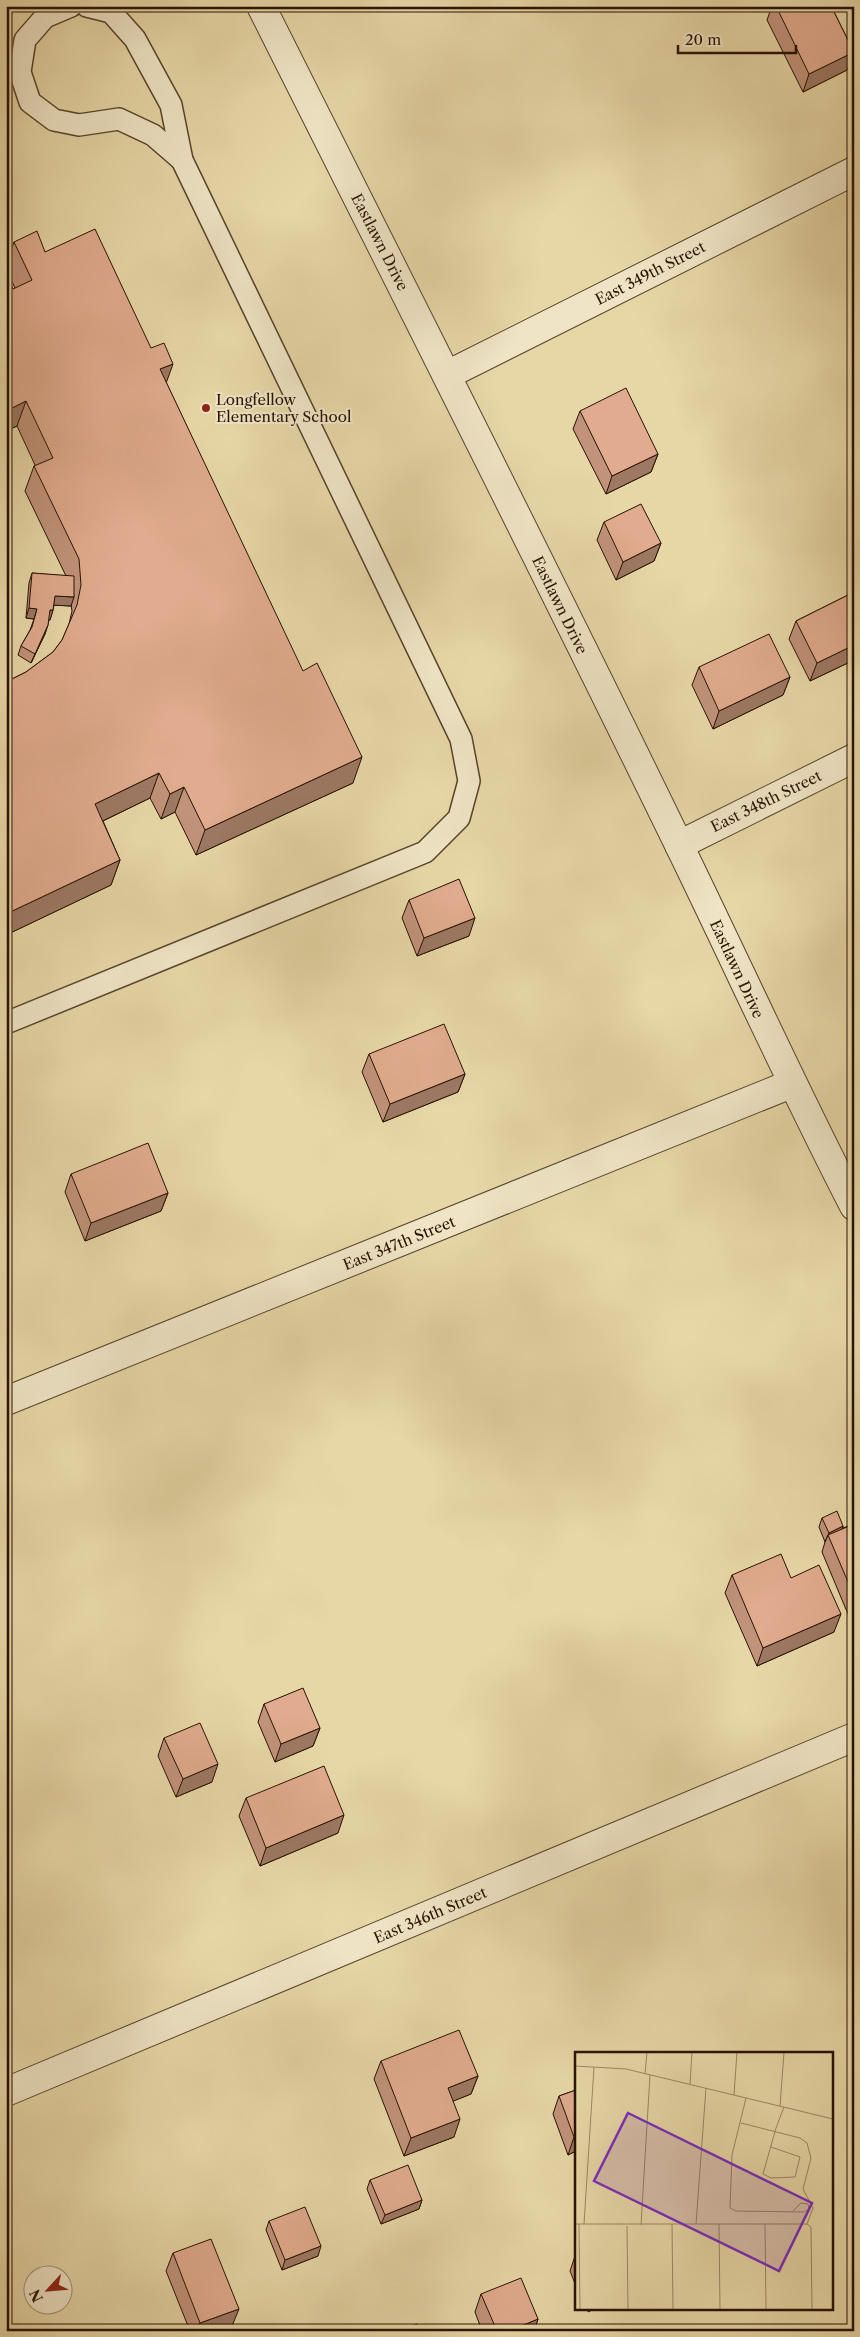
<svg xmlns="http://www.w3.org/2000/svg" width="860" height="2337" font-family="'Libre Caslon Text',serif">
  <rect width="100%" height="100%" fill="#e7d7a7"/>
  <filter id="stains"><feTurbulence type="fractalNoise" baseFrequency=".004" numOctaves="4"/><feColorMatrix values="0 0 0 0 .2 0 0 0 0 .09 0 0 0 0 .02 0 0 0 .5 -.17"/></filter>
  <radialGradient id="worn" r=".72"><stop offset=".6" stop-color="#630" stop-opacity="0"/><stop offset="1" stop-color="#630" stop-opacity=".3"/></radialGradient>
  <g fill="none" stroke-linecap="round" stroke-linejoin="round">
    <defs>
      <g id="service">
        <polyline points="71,6 45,17 25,40 20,72 30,102 54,120 79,125 119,119 153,135 182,160"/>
        <polyline points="6,1023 425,852 459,818 469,781 461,739 182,160 171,105 135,39 111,12 87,6"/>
      </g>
      <g id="minor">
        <path d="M261,6C401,285 542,563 678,843C737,964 792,1086 854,1206"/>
        <polyline points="447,375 854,171"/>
        <polyline points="679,845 854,758"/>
        <polyline points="6,1401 791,1084"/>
        <polyline points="6,2092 854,1737"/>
      </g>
    </defs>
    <use href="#service" stroke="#58432a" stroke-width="24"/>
    <use href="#minor" stroke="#58432a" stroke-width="30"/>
    <use href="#service" stroke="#efe5c6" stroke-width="21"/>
    <use href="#minor" stroke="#efe5c6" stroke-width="28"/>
  </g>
  <g fill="#c1937a" stroke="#281200">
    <polygon points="772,6 831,6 854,52 847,70 803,92 767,20"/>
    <polygon points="14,242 45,252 166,382 353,783 196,855 175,812 161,819 150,798 103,821 120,860 111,885 6,935 6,682 26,672 53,652 62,640 69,624 72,611 71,605 71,606 54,605 53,610 50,620 49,620 45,634 31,663 18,655 21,646 30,630 34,619 26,618 29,583 32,573 66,576 25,491 34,466 35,465 17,426 6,431 6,275 13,289 15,288 6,269 6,264"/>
    <polygon points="580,411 658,454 651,472 606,494 573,429"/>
    <polygon points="604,522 661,543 654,561 616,580 597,540"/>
    <polygon points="854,592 854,660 810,681 789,639 796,621"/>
    <polygon points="699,667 790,677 783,695 713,729 692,685"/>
    <polygon points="409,900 469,936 417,956 402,918"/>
    <polygon points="369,1054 465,1074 458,1092 383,1122 362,1072"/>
    <polygon points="71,1174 168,1193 161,1211 85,1241 65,1192"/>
    <polygon points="822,1518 843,1526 843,1528 854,1524 854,1626 853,1626 822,1552 825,1542 819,1527"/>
    <polygon points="732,1575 791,1578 834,1632 757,1666 725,1593"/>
    <polygon points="264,1704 320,1728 313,1746 275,1762 258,1722"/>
    <polygon points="164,1738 212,1782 176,1797 158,1756"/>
    <polygon points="246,1798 338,1833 260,1866 239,1816"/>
    <polygon points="381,2061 478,2076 471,2094 453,2101 454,2137 404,2156 374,2079"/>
    <polygon points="576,2090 576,2151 568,2155 553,2114 559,2096"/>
    <polygon points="370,2180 422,2200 419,2209 381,2224 367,2189"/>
    <polygon points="269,2221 318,2256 282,2270 266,2230"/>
    <polygon points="173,2253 232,2326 221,2331 190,2331 166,2271"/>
    <polygon points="576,2253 576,2286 570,2271"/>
    <polygon points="481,2294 538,2319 534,2331 482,2331 475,2312"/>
  </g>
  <g fill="#9d7863" stroke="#281200">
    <polygon points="854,52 847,70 803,92 809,74"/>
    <polygon points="173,364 164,389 160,369"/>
    <polygon points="26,401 17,426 6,431 6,415 8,410"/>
    <polygon points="658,454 651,472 606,494 612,476"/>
    <polygon points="661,543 654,561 616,580 623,562"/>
    <polygon points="55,596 74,597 71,606 52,605"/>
    <polygon points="29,608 37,609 34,619 26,618"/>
    <polygon points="50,610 53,610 50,620 47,620"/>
    <polygon points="48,625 45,634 31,663 35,654"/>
    <polygon points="854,645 854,660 810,681 817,663"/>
    <polygon points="790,677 783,695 713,729 719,711"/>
    <polygon points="362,757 353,783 196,855 205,830"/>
    <polygon points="159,773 150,798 86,829 95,804"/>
    <polygon points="184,787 175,812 161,819 170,794"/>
    <polygon points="120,860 111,885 6,935 6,914"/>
    <polygon points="475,918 469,936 417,956 424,938"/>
    <polygon points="465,1074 458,1092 383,1122 390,1104"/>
    <polygon points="168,1193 161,1211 85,1241 91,1223"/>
    <polygon points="843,1526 840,1535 828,1535 825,1542 829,1533"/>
    <polygon points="841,1614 834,1632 757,1666 763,1648"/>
    <polygon points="320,1728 313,1746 275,1762 281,1744"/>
    <polygon points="218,1764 212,1782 176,1797 183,1779"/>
    <polygon points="344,1815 338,1833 260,1866 266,1848"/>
    <polygon points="478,2076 471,2094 441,2106 448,2088"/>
    <polygon points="460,2119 454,2137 404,2156 411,2138"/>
    <polygon points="576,2136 576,2151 568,2155 574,2137"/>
    <polygon points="422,2200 419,2209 381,2224 385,2215"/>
    <polygon points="321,2246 318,2256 282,2270 285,2260"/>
    <polygon points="589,2308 596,2308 588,2312"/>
    <polygon points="239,2309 232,2326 221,2331 198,2331 200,2323"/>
    <polygon points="538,2319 534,2331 509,2331"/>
  </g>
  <g fill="#e0ab8e" stroke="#281200">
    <polygon points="776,6 831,6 854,52 809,74"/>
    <polygon points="95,229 151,348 164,343 173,364 160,369 303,671 317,663 362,757 205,830 184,787 170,794 159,773 95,804 120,860 6,914 6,682 26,672 53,652 62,640 77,605 81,585 79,559 34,466 53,458 26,401 8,410 6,406 6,275 13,289 32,280 14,242 37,231 45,252"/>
    <polygon points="626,388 658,454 612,476 580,411"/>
    <polygon points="641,504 661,543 623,562 604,522"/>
    <polygon points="32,573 74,576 74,597 55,596 53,610 50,610 48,625 35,654 21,646 32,627 37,609 29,608"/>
    <polygon points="854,592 854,645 817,663 796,621"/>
    <polygon points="769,634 790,677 719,711 699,667"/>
    <polygon points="459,879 475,918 424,938 409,900"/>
    <polygon points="444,1024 465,1074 390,1104 369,1054"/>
    <polygon points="148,1143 168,1193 91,1223 71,1174"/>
    <polygon points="837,1511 843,1526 829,1533 822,1518"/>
    <polygon points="854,1524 854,1596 828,1535"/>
    <polygon points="781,1554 791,1578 819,1565 841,1614 763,1648 732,1575"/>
    <polygon points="303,1688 320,1728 281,1744 264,1704"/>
    <polygon points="200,1723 218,1764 183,1779 164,1738"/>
    <polygon points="324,1766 344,1815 266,1848 246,1798"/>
    <polygon points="459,2030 478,2076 448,2088 460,2119 411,2138 381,2061"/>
    <polygon points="576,2090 576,2136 574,2137 559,2096"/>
    <polygon points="408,2165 422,2200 385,2215 370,2180"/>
    <polygon points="305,2207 321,2246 285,2260 269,2221"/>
    <polygon points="211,2239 239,2309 200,2323 173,2253"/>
    <polygon points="521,2278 538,2319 509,2331 497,2331 481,2294"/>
    <polygon points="417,2324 420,2331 400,2331"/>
  </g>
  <circle fill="#8f2418" stroke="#efe5c6" stroke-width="2" cx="206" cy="408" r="5"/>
  <g text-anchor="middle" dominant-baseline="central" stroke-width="4" stroke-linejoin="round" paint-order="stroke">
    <g font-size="15" fill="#281200" stroke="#efe5c6">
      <text transform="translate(380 242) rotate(63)">Eastlawn Drive</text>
      <text transform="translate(650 273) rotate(-27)">East 349th Street</text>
      <text transform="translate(560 605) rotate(64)">Eastlawn Drive</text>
      <text transform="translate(766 801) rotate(-26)">East 348th Street</text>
      <text transform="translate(737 969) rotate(65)">Eastlawn Drive</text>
      <text transform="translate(399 1243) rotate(-22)">East 347th Street</text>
      <text transform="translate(430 1915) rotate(-23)">East 346th Street</text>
    </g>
    <g font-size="15" fill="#281200" stroke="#efe5c6" text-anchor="start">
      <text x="216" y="399">Longfellow<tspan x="216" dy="17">Elementary School</tspan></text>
    </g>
  </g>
  <g transform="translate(575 2052)">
    <rect width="258" height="258" fill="#e7d7a7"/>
    <path fill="none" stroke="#9b8864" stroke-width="1" d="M0,14L51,17L258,67M70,22L72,0M115,32L117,0M159,43L162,0M171,46L157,103L155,156L161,159L229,160L234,157L233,152L226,151L218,159M205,54L209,0M166,71L225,86L232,91L236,106L228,137L238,156L232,172M196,95L225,105L220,125L196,126L188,122L201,76L209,55M0,172H232M4,172L5,257M9,172L19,15M97,172L98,257M121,172L131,36M144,172L145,257M190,172L191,257M232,172L236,175L237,257M66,173L75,23M52,174L53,257"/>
    <path fill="#7b2cbf" fill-opacity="0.15" stroke="#7b2cbf" stroke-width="2.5" d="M53,61L237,151L204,219L19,129Z"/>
    <rect width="258" height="258" fill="none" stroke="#281200" stroke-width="2.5"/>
  </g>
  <rect width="860" height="2337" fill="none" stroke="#e7d7a7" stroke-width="25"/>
  <rect x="8" y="8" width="845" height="2322" fill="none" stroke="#281200" stroke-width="2.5"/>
  <rect x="12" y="12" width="835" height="2312" fill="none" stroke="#281200"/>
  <g transform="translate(48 2290) rotate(244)"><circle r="24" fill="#efe5c6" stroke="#9f9177"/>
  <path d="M0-4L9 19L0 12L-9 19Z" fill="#8f2418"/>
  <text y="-8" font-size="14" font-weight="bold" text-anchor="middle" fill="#281200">N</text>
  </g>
  <path d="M678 45v8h118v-8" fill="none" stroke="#281200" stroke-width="2.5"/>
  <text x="685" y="45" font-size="15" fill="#281200" stroke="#efe5c6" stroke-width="4" paint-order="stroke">20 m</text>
  <rect width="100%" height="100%" filter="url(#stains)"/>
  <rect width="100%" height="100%" fill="url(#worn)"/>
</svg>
